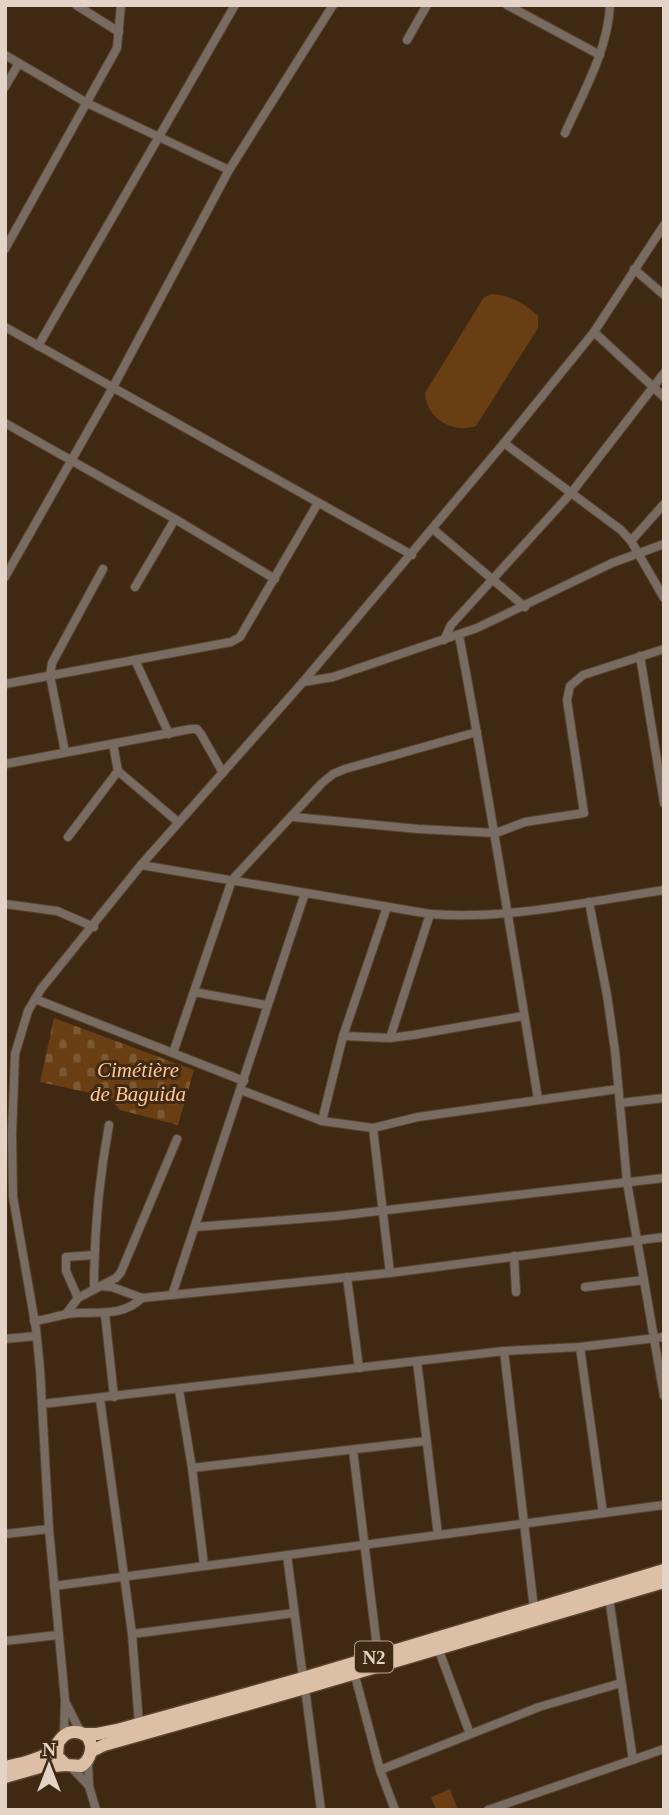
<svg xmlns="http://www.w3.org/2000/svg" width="669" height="1815" font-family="Georgia,serif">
  <defs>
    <pattern id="cemetery-stones" width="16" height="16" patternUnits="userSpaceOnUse" patternTransform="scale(1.75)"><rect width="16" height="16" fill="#683e12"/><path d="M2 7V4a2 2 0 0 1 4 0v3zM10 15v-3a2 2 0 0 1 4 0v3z" fill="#7d5933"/></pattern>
  </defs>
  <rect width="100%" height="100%" fill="#402913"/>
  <polygon fill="url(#cemetery-stones)" points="54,1018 194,1070 178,1125 120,1110 108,1097 40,1082"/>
  <g fill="#683e12">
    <path d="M493,294C512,296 523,303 538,316V328L476,426C452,434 426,418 425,393L484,297Z"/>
    <polygon points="450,1789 458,1810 436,1810 431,1797"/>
  </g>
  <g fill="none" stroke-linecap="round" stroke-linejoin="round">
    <defs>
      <g id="minor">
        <polyline points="76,5 119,32"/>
        <polyline points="507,5 600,55"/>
        <polyline points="407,40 427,5"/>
        <polyline points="5,55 87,103 229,170"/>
        <polyline points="5,87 19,63"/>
        <path d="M565,133C583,93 608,50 610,5"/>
        <polyline points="5,249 117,48 121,5"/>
        <polyline points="634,269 664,295"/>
        <polyline points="5,327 412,555"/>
        <polyline points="594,332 664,397"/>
        <polyline points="38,346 235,5"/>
        <polyline points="5,423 175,519 275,579"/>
        <polyline points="504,443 621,530 631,541 664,598"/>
        <polyline points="433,529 525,607"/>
        <polyline points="631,541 664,504"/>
        <polyline points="5,577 112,389 229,170 333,5"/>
        <polyline points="135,587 175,519"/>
        <path d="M459,635C488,789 513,944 538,1099"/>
        <polyline points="444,640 451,625 572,492 664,373"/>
        <polyline points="640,656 664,803"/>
        <polyline points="135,660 169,734"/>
        <polyline points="303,682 333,677 477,628 612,563 664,544"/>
        <polyline points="5,684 231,642 240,637 318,503"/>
        <polyline points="65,752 50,675 52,663 103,569"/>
        <polyline points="5,764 191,729 197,729 201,734 223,773"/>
        <polyline points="118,771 178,822"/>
        <polyline points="293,817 418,829 496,833 525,822 584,813 567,700 570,686 583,675 664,649"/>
        <polyline points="68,837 118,771 113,744"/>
        <path d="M141,865L430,914C508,920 586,902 664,890"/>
        <polyline points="589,902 607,995 615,1051 627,1182 664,1396"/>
        <polyline points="5,904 57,911 94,927"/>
        <polyline points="194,992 266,1005"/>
        <polyline points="35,999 244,1081"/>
        <polyline points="343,1036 390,1038 413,1035 523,1016"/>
        <polyline points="390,1038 430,914"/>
        <polyline points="173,1053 232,880 322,783 333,774 345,769 477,732"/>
        <polyline points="241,1090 322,1121 373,1128 418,1117 618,1089"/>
        <polyline points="620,1103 664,1098"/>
        <polyline points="322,1121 343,1036 387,907"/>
        <polyline points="373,1128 390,1273"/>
        <polyline points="195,1227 336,1216 664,1178"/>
        <polyline points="514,1256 516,1292"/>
        <polyline points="347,1277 359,1368"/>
        <polyline points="99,1286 112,1287 142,1298 390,1273 664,1237"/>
        <polyline points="585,1287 644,1280"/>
        <path d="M94,1288C94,1234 99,1179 109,1125"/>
        <polyline points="172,1295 305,893"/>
        <polyline points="78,1298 66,1271 66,1257 94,1255"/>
        <polyline points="66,1314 78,1298 116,1278 121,1272 177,1139"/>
        <polyline points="105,1314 114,1397"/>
        <path d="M34,1321C46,1320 56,1316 67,1314C94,1310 120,1319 142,1298"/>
        <polyline points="5,1339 36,1336"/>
        <polyline points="580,1347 603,1513"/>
        <polyline points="504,1351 534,1609"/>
        <polyline points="417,1361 438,1535"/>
        <polyline points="179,1390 192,1468 204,1565"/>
        <polyline points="100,1399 132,1634 139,1724"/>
        <polyline points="42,1404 504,1351 580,1347 664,1337"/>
        <polyline points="353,1450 378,1656"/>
        <polyline points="192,1468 426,1441"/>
        <polyline points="5,1534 49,1529"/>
        <polyline points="287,1555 303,1678"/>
        <polyline points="54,1586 664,1505"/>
        <polyline points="609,1598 633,1760"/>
        <polyline points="132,1634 294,1613"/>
        <polyline points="5,1641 58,1635"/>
        <polyline points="438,1648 470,1734"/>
        <polyline points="354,1672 380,1770 395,1810"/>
        <polyline points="305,1688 321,1810"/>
        <polyline points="66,1703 81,1733"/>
        <polyline points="64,1735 65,1700 49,1529 40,1369 36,1329 13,1197 12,1134 15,1054 28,1011 41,989 141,865 303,682 504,443 594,332 664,225"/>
        <polyline points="88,1760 89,1786 96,1810"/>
        <polyline points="71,1767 89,1786"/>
        <polyline points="380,1770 539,1707 621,1683"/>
        <polyline points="488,1810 664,1749"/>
      </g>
      <g id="highway">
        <polyline points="83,1734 97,1734 117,1730 303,1678 664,1570"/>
        <polyline points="92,1751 104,1745 305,1688 664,1582"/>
        <path d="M5,1767C19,1764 36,1761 48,1753C58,1747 60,1733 73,1732C95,1730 96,1757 81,1766L66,1765L57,1756L58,1743"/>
        <polyline points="5,1777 40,1767 66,1765"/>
      </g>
    </defs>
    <use href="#minor" stroke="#5a4430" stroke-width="10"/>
    <use href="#highway" stroke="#5a4430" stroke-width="15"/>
    <use href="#minor" stroke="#786b61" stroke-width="8"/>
    <use href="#highway" stroke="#dcbfa5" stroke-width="12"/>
  </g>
  <g text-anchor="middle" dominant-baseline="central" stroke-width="6" stroke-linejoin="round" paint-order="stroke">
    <rect fill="#402913" stroke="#b2a191" stroke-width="2" x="355" y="1641.5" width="38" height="31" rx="5"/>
    <g font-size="19" font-weight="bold" fill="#e3d4c7">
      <text x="374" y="1657">N2</text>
    </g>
    <g font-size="21" font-style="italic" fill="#ffc795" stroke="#402913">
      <text x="138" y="1070">Cimétière<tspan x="138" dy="24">de Baguida</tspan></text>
    </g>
  </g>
  <rect width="669" height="1815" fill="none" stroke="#e3d4c7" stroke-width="14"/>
  <g transform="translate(49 1766)" stroke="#402913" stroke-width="5" paint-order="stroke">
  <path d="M0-5L12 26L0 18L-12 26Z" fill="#e3d4c7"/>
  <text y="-10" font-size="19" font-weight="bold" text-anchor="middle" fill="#e3d4c7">N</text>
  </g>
</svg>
